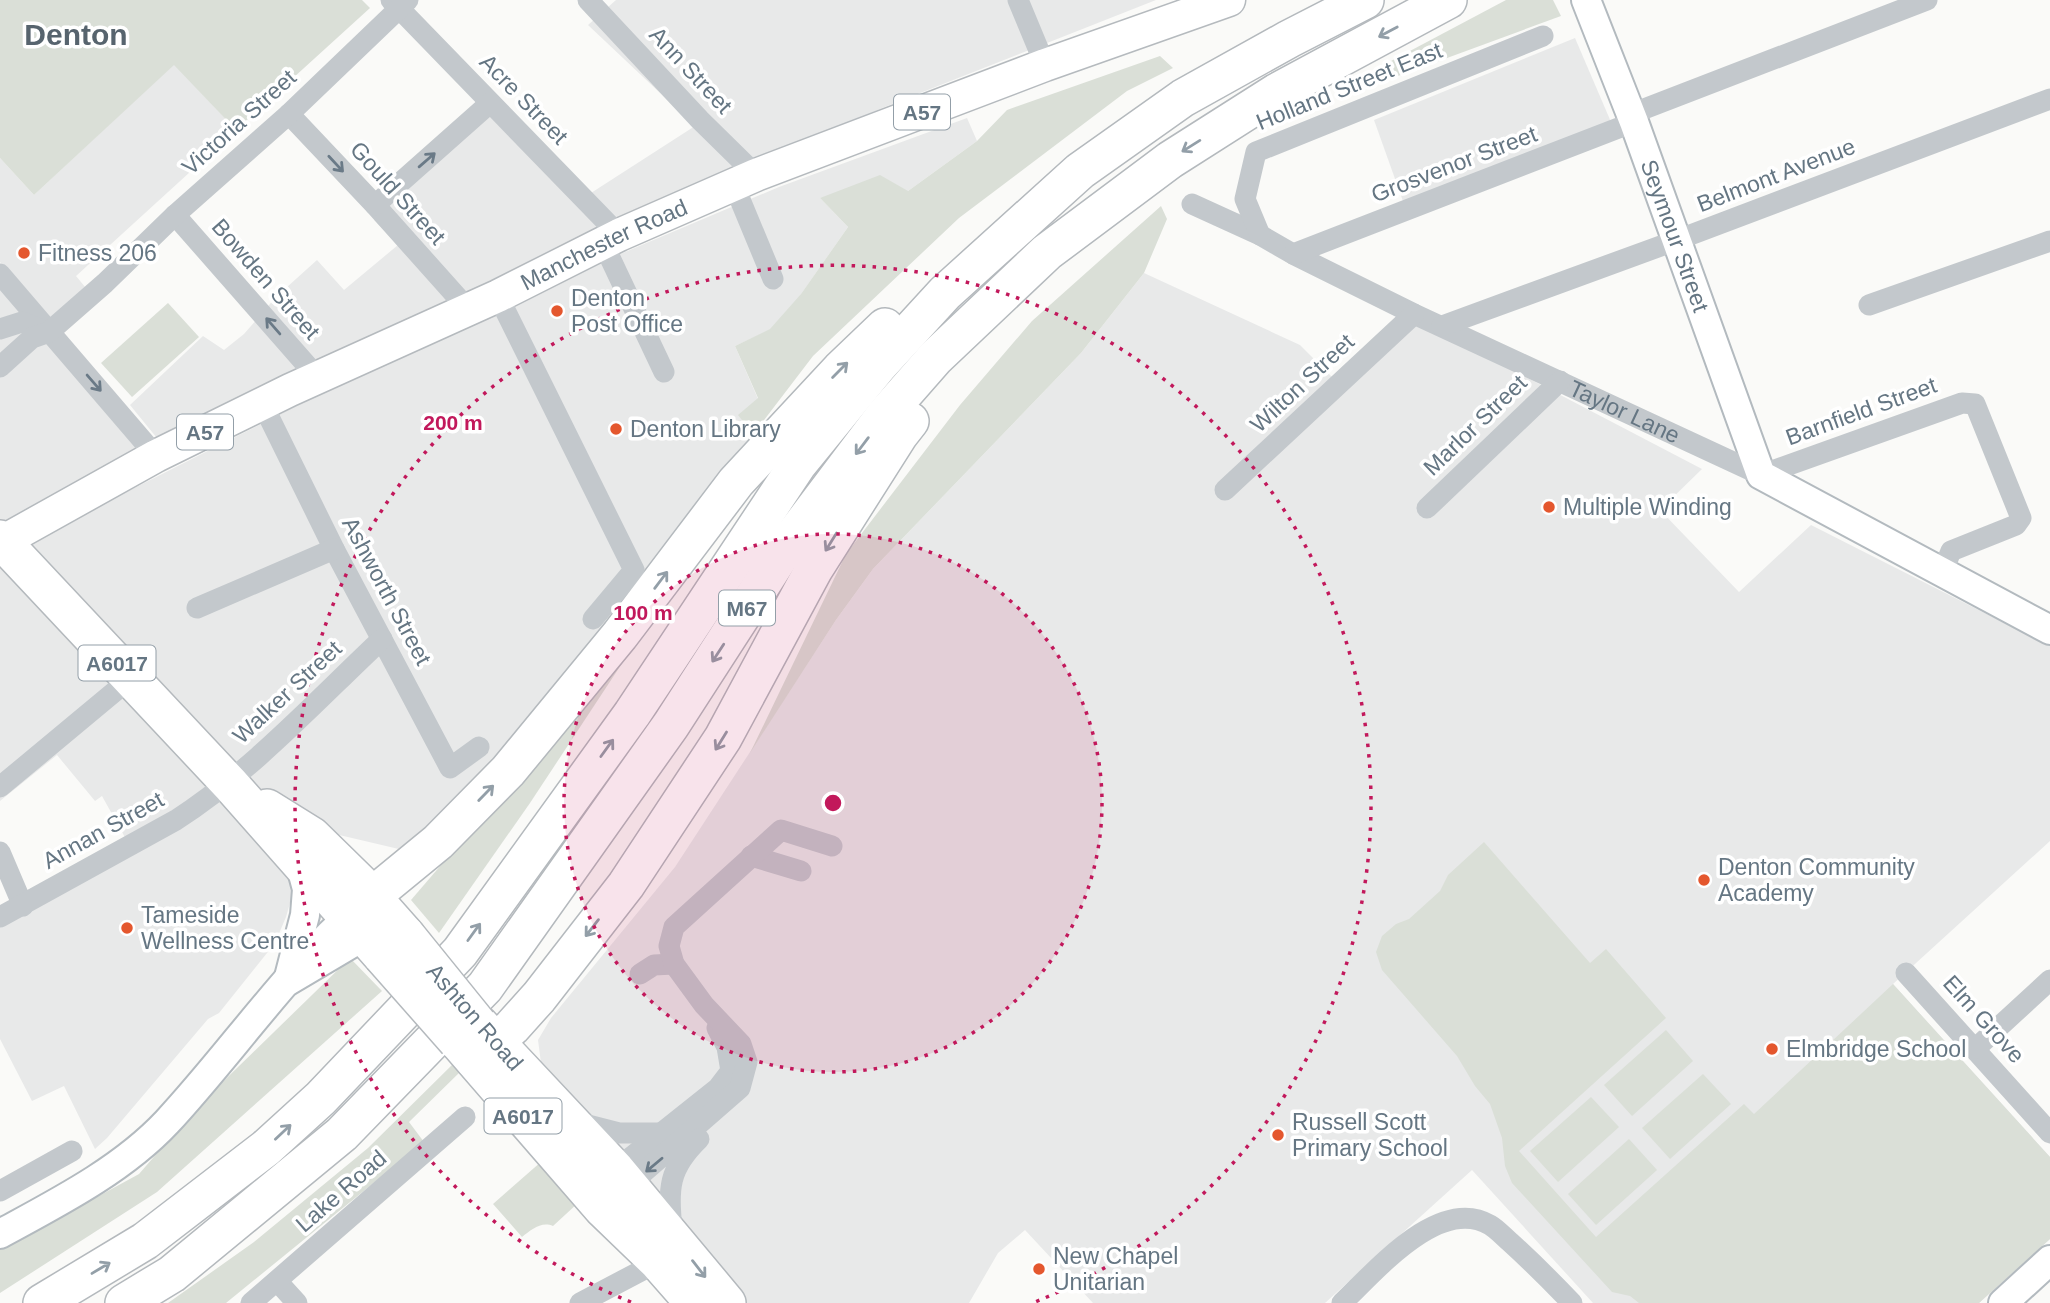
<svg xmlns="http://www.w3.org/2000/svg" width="2050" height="1303" font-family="Helvetica,sans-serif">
  <rect width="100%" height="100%" fill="#fafaf8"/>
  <g fill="#e8e9e9">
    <polygon points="616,0 1156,0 882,108 755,163 161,443 130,405 203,336 224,350 244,334 276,297 317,260 344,290 398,245 374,220 488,115 577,202 695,126 588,25"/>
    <polygon points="1575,38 1611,122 1404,204 1374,120"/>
    <polygon points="174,64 236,130 76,276 90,293 55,325 0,262 0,158 34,195"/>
    <polygon points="967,118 977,141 908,191 820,198 848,227 797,300 770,330 735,346 758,399 749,429 751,437 690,520 500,759 403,850 318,830 292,874 294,889 286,917 275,943 219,1013 208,1019 107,1138 95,1149 64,1086 32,1101 0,1039 0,910 127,841 102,796 95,801 57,755 0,801 0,556 476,315 779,187"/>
    <polygon points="1144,273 1300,345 1336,381 1421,322 1702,469 1660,510 1739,592 1811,525 2050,646 2050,841 1893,984 2050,1157 2050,1239 1979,1303 1593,1303 1472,1170 1325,1303 1093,1303 1025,1230 998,1253 969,1303 740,1303 566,1101 541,1063 538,1040 551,1018 675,867 836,620 873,569 1081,353"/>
    <polygon points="0,284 143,452 0,525"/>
  </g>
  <g fill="#dadfd7">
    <polygon points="0,0 362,0 370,8 236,130 174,65 34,195 0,158"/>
    <polygon points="1506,0 1553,0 1561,16 1368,87 1376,69"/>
    <polygon points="1160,56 1173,68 1127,91 959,218 813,356 751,437 749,429 738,415 758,398 735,346 770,329 801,294 848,227 820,198 880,175 908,191 977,141 1007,110"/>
    <polygon points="1161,206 1167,219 1144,273 1081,353 873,569 836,620 750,753 846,554 960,405 1032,321"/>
    <polygon points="168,303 199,337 132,397 101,363"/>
    <polygon points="648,624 530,803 439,933 411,900"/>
    <polygon points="1484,842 1590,963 1606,949 1666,1018 1519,1151 1596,1237 1744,1104 1754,1114 1893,984 2050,1157 2050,1239 1979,1303 1639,1303 1630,1296 1612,1292 1512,1183 1505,1166 1502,1138 1490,1104 1475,1086 1457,1056 1382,970 1376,952 1382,936 1396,924 1409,919 1440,891 1448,875"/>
    <polygon points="350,958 382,991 157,1192 0,1293 0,1250 139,1174 199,1105"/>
    <polygon points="1666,1030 1693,1061 1632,1116 1604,1085"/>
    <polygon points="454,1063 461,1071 409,1122 424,1142 226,1303 168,1303 254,1242 368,1148"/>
    <polygon points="1703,1074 1731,1104 1670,1159 1642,1128"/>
    <polygon points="1591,1097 1619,1127 1558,1182 1530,1151"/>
    <polygon points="1629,1139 1657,1170 1596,1225 1568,1194"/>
    <path d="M542,1161L578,1203L553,1226C541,1221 531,1230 522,1237L493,1204Z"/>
  </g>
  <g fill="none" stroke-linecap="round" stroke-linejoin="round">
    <defs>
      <g id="secondary">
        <path id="s2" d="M1586,0L1634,122L1761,475L2050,630"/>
        <polyline points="300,863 307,889 305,915 288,981 364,936 377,923"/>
        <path d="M0,1234C57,1203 122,1170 167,1122C233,1051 288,968 362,905"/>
        <polyline points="2003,1303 2050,1260"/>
      </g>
      <g id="primary">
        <path id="s3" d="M0,543L156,456L290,390L498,296L619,235L756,175L1045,65L1229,0"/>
      </g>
      <g id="highway">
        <polyline points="0,539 231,785 382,956"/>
        <polyline points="267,808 312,836 360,883 406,935"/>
        <polyline points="371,897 438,842 508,771 620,635 736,482 840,370 885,327"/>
        <polyline points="479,1024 616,1170 727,1303"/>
        <polyline points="458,1042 602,1208 658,1262 694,1303"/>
        <polyline points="475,1061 512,1027 539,997 626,885 723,738 814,569 899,435 910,421"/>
        <polyline points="42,1303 145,1241 266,1148 321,1098 460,952 632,714 798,464 878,366 945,293 1080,171 1183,98 1289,39 1365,0"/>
        <polyline points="124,1303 172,1274 342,1134 485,987 671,725 789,542 885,415 935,358 1047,252 1170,160 1277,92 1448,0"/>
      </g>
    </defs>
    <use href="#secondary" stroke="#b3babf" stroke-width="32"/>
    <use href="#primary" stroke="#b5babe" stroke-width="35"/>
    <use href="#highway" stroke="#b4b9bd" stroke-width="40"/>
    <g stroke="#c3c8cc" stroke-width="21">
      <polyline points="391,0 619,235"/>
      <polyline points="588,0 700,120 756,175"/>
      <polyline points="1018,0 1045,65"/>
      <polyline points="289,114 375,205 467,308"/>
      <polyline points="1631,114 1927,0"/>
      <polyline points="734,185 773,279"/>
      <path id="s1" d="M1192,204L1260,235L1293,254L1414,314L1761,475L1962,403L1975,404L2021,518L2016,525L1951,551L1943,571"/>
      <polyline points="375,205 490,103"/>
      <polyline points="175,215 318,378"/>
      <polyline points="1260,235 1245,199 1256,152 1543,36"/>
      <polyline points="603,243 664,372"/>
      <polyline points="1293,254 1634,122"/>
      <polyline points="0,274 156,456"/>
      <polyline points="498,296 634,570 593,619"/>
      <polyline points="1869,305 2050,241"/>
      <polyline points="1442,326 1677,240 2050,99"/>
      <polyline points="0,329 22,322 47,332"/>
      <polyline points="0,367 32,338 49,332 105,283 175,215 289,114 408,0"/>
      <polyline points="263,405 334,549 450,768 479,747"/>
      <polyline points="1225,490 1414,314"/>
      <polyline points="1427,508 1560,381"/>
      <polyline points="197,608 334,549"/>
      <polyline points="0,787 131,678"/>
      <polyline points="0,852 23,906"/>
      <polyline points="751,856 801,871"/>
      <path d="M0,917L176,820C252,771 316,701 382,639"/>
      <polyline points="1906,973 2050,1133"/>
      <polyline points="640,974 654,965 674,964"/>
      <polyline points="1976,1048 2050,980"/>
      <polyline points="576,1122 619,1133 662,1133"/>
      <polyline points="610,1174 718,1088 731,1071 727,1047 717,1028"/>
      <polyline points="0,1191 72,1151"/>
      <polyline points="622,1191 740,1088 747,1062 741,1044 704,1005 674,964 669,946 674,927 781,830 832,846"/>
      <path d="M672,1233C669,1190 666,1171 699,1139"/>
      <polyline points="277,1281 297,1303"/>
      <polyline points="251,1303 465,1117"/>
      <polyline points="580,1303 658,1262"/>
      <path d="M1342,1303C1375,1272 1439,1195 1490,1225C1497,1229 1504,1237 1510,1242C1532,1262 1552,1282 1572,1303"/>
    </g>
    <use href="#secondary" stroke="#fff" stroke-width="28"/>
    <use href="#primary" stroke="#fff" stroke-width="32"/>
    <use href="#highway" stroke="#fff" stroke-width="37"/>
    <defs>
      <g id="highway-bridge">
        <polyline points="406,935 478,1024"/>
        <polyline points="382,956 457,1041"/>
      </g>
    </defs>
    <use href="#highway-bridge" stroke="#b4b9bd" stroke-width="40" stroke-linecap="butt"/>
    <use href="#highway-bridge" stroke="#fff" stroke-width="37"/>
  </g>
  <defs><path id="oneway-shaft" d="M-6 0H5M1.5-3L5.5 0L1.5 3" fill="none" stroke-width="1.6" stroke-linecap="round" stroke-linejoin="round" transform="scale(1.75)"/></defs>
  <g stroke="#939fa8">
    <use href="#oneway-shaft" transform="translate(1388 32) rotate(152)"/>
    <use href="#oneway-shaft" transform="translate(1191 146) rotate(148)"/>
    <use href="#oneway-shaft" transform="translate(840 370) rotate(-45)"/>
    <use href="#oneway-shaft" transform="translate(862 446) rotate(127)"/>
    <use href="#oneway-shaft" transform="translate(831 542) rotate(122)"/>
    <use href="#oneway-shaft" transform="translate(661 580) rotate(-53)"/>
    <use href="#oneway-shaft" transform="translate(718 653) rotate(123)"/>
    <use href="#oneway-shaft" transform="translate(721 741) rotate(122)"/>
    <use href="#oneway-shaft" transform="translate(607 748) rotate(-54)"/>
    <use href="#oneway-shaft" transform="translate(486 793) rotate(-46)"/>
    <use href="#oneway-shaft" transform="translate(592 928) rotate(128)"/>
    <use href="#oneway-shaft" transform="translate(474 932) rotate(-54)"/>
    <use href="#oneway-shaft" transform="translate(283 1132) rotate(-43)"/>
    <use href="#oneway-shaft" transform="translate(101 1268) rotate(-31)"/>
    <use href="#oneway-shaft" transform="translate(699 1269) rotate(52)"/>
  </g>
  <g stroke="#6a7a87">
    <use href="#oneway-shaft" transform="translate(427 160) rotate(-41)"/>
    <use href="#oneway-shaft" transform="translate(336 164) rotate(47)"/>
    <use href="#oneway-shaft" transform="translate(273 326) rotate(-131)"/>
    <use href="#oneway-shaft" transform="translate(94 383) rotate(49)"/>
    <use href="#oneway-shaft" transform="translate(654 1165) rotate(140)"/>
  </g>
  <circle cx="833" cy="803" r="269" fill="#c2185b" fill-opacity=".12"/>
  <g fill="none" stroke="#c2185b" stroke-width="3.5" stroke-dasharray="3.5 7">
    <circle cx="833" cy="803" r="269"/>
    <path d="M631 1302A538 538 0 1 1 1035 1302"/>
  </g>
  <g fill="#e4572e" stroke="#fff" stroke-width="2.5">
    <circle cx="24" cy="253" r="7"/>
    <circle cx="557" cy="311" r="7"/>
    <circle cx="616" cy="429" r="7"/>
    <circle cx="1549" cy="507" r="7"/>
    <circle cx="1704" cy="880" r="7"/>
    <circle cx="127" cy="928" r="7"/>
    <circle cx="1772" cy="1049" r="7"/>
    <circle cx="1278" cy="1135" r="7"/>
    <circle cx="1039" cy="1269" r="7"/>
  </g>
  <g text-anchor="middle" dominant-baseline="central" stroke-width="7" stroke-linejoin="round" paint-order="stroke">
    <g fill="#fff" stroke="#939fa8" stroke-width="2">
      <rect x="894" y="94.5" width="56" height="35" rx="5"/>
      <rect x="177" y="414.5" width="56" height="35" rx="5"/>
      <rect x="719" y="590.5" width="56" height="35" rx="5"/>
      <rect x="78.5" y="645.5" width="77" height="35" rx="5"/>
      <rect x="484.5" y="1098.5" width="77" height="35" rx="5"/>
    </g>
    <g font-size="21" font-weight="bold" fill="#657683">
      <text x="922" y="112">A57</text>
      <text x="205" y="432">A57</text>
      <text x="747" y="608">M67</text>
      <text x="117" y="663">A6017</text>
      <text x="523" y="1116">A6017</text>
    </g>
    <g font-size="23" fill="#657683" stroke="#fff">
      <text transform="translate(691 70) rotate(47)">Ann Street</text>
      <text transform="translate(1349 86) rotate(-22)">Holland Street East</text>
      <text transform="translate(524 99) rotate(46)">Acre Street</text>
      <text transform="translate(239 122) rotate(-42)">Victoria Street</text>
      <text transform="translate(1454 164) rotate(-21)">Grosvenor Street</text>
      <text transform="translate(1776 175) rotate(-21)">Belmont Avenue</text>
      <text transform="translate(398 193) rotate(48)">Gould Street</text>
      <text stroke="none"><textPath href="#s2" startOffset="252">Seymour Street</textPath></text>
      <text stroke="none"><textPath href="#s3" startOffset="674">Manchester Road</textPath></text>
      <text transform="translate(266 279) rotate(49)">Bowden Street</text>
      <text transform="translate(1302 383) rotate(-43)">Wilton Street</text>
      <text stroke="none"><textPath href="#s1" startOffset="480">Taylor Lane</textPath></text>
      <text transform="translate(1861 411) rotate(-20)">Barnfield Street</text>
      <text transform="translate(1475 425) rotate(-44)">Marlor Street</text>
      <text transform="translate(387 591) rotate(62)">Ashworth Street</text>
      <text transform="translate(287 692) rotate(-43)">Walker Street</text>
      <text transform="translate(103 830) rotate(-29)">Annan Street</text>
      <text transform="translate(475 1017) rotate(49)">Ashton Road</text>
      <text transform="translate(1984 1019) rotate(48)">Elm Grove</text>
      <text transform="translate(341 1191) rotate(-41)">Lake Road</text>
    </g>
    <g font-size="23" fill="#657683" stroke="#fff" text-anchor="start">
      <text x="38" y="253">Fitness 206</text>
      <text x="571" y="298">Denton<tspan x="571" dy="26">Post Office</tspan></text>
      <text x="630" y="429">Denton Library</text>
      <text x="1563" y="507">Multiple Winding</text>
      <text x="1718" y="867">Denton Community<tspan x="1718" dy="26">Academy</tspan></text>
      <text x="141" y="915">Tameside<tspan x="141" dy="26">Wellness Centre</tspan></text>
      <text x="1786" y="1049">Elmbridge School</text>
      <text x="1292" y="1122">Russell Scott<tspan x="1292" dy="26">Primary School</tspan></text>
      <text x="1053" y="1256">New Chapel<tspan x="1053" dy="26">Unitarian</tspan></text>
    </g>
    <g font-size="30" font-weight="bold" fill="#57646e" stroke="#fff">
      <text x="76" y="34">Denton</text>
    </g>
  </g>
  <circle cx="833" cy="803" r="10" fill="#c2185b" stroke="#fff" stroke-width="3.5"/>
  <g font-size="21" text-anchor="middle" font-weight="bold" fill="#c2185b" stroke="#fff" stroke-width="7" stroke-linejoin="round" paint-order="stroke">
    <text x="453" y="430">200 m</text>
    <text x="643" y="620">100 m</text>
  </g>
</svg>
